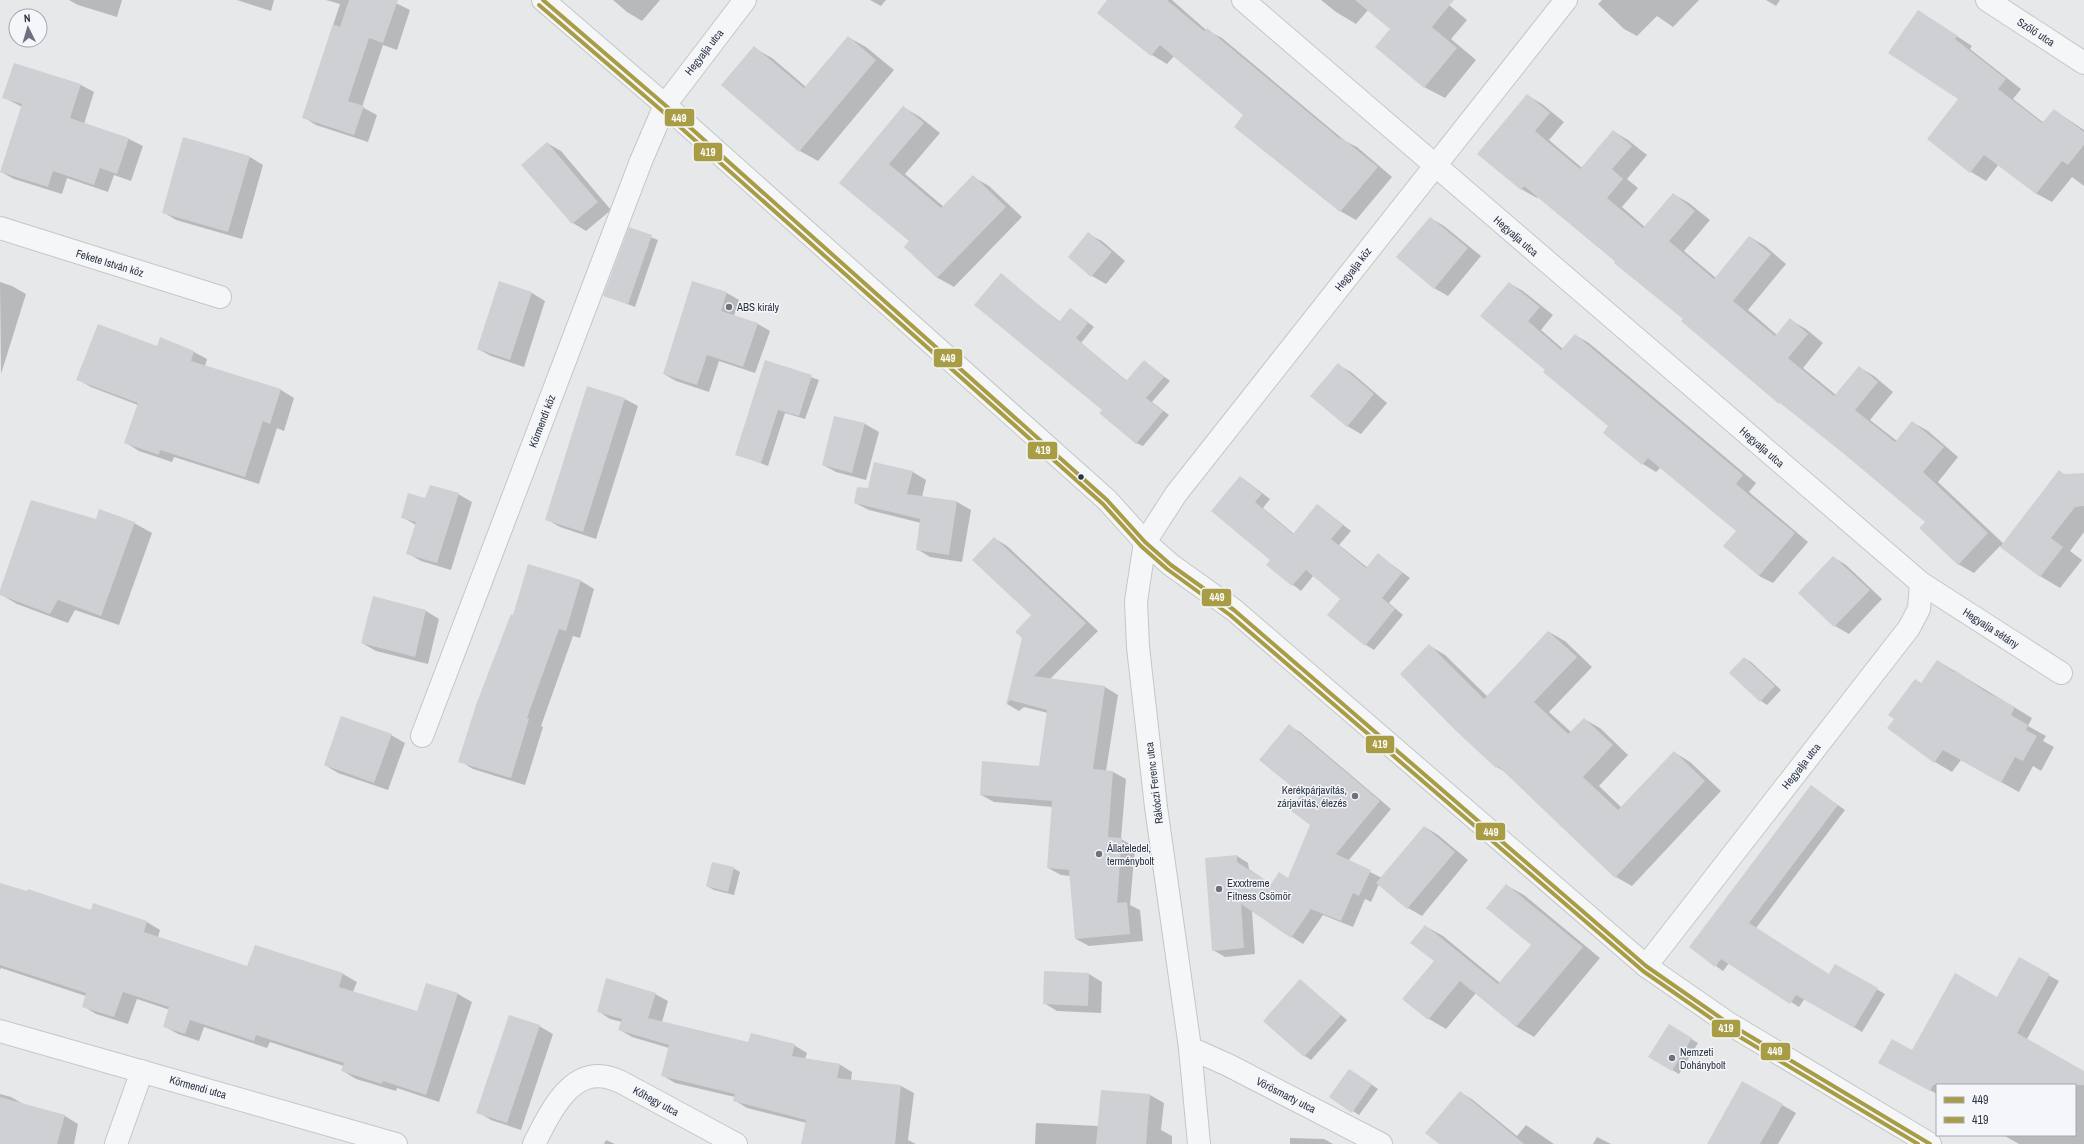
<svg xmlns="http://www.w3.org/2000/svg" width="2084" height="1144" font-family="'Archivo Narrow',sans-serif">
  <rect width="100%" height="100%" fill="#e6e8ea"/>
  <g fill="#0003">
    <polygon points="69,0 122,0 117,17 78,5"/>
    <polygon points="237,0 274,0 271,11"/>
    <polygon points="326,0 390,0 410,10 397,50 383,45 362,107 377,115 368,142 316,125 303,117 340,4"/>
    <polygon points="613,0 660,0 642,21 627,12"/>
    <polygon points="870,0 886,0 881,6"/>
    <polygon points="1109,0 1172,0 1206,30 1222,38 1345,141 1357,147 1392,177 1356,220 1340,211 1235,127 1245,115 1174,56 1167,64 1152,55"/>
    <polygon points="1321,0 1443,0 1467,20 1451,39 1476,60 1445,98 1424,87 1391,29 1368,10 1356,24 1336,12"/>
    <polygon points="1602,0 1699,0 1673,27 1657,16 1637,36 1624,29 1598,4"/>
    <polygon points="1766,0 1780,0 1776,6"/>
    <polygon points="1918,11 1972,46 1970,49 2021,89 2013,99 2044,123 2054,110 2084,130 2084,186 2072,177 2052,202 2037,194 1999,164 1986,181 1971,172 1959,99"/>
    <polygon points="848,37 866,47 894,70 818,161 800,151 723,85 754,48 772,58 806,87"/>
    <polygon points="81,85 94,92 84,124 129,139 143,146 131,181 114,175 108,192 67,178 62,194 14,179 1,172 22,107 3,97"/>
    <polygon points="1527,95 1542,104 1564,122 1549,140 1582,168 1613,131 1628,140 1647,155 1627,179 1638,188 1622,207 1645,227 1673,194 1689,203 1710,220 1684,251 1716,278 1750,237 1765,246 1786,264 1748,310 1777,335 1790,320 1806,329 1823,343 1803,368 1836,395 1859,367 1874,376 1893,392 1870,420 1897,441 1912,422 1928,431 1958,457 1938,482 2004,544 2065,475 2084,474 2084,532 2070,551 2082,560 2060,588 2040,576 2000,546 1974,573 1958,564 1927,521 1538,197 1537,198 1521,189"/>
    <polygon points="903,107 920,117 940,133 905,174 944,207 973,177 989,186 1022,217 954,287 938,278 905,246 911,241 840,183"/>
    <polygon points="547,143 561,151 611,210 586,231 573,223"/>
    <polygon points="250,157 263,165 242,239 176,220 163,212"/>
    <polygon points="1430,218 1444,226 1481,256 1448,296 1434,288"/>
    <polygon points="630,229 658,240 635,307 604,295"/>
    <polygon points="1088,234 1102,241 1125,261 1106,284 1092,276 1069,257"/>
    <polygon points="1001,275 1060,322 1071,309 1094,327 1081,343 1127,381 1144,361 1170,381 1152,402 1169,415 1143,446 1136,443 1104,410"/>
    <polygon points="0,282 12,286 26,294 1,374"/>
    <polygon points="693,282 727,293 739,300 734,316 758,324 770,331 755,373 719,361 709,392 676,381 664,374"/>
    <polygon points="500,283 532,293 545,301 524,367 491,356 478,349"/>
    <polygon points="1509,283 1523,291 1553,315 1541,330 1563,349 1575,335 1589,343 1756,483 1749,492 1808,542 1773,583 1759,576 1737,531 1661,467 1656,472 1643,464 1604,432 1609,426 1546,369"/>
    <polygon points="158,348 194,352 207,359 205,366 281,390 294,398 284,431 277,428 259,484 174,457 172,462 139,451 126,443 138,405 91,387 77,379"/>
    <polygon points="766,361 819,380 805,419 785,413 768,466 736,454"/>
    <polygon points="1338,365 1351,372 1387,403 1361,434 1347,426"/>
    <polygon points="625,399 638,406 596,539 560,527 546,519"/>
    <polygon points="835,417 865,424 879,432 866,480 836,472 823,465"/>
    <polygon points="913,472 926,480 922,497 957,502 971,510 962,562 930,557 917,549 921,523 869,510 855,503"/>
    <polygon points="1241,477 1270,499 1263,508 1294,534 1318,505 1351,531 1339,545 1368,568 1379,555 1410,578 1389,603 1403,615 1374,650 1366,645 1342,599 1314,575 1301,591 1267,565 1272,560"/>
    <polygon points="458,494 472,502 451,570 421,561 407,553 416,525 402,517 426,499"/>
    <polygon points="97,520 134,523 152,533 119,625 75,610 68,623 17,604 0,594"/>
    <polygon points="994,538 1007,546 1098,631 1050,679 1105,687 1118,695 1106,771 1113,772 1126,779 1121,839 1135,847 1130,905 1140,910 1143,941 1089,946 1076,939 1070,876 1061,875 1048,868 1053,807 994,802 981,795 1040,767 1048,713 1024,707 1019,711 1007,704 1024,638 1033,615"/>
    <polygon points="1833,557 1846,565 1882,599 1849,634 1835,626 1799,593"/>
    <polygon points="529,565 581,581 594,589 580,638 573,636 541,726 543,727 525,785 473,769 460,761 513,616"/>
    <polygon points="426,611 439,619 428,664 376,651 362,643"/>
    <polygon points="1549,632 1565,641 1592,667 1549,712 1571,732 1584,719 1600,728 1628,755 1599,786 1622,808 1674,752 1690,762 1721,791 1632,886 1616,877 1508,774 1497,767 1456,729 1430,646 1445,655 1488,697"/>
    <polygon points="1744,658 1751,662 1781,690 1767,705 1761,701 1730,672"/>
    <polygon points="1938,661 2032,718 2028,726 2046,736 2043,741 2054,747 2041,771 2033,766 2019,792 1961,760 1952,772 1935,762 1922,684"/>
    <polygon points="1289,726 1300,732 1391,809 1348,861 1382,878 1425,827 1438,835 1468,860 1422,916 1408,908 1379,884 1371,902 1365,899 1353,927 1323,915 1303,944 1252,911 1255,954 1225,957 1213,950 1237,856 1248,863 1249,869 1272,885 1288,879 1312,824 1302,794"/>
    <polygon points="391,735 405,743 388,790 338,773 325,765"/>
    <polygon points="1812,787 1845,810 1756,928 1830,976 1836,966 1885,994 1862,1032 1805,998 1799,1007 1729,963 1723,971 1716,966"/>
    <polygon points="733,868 740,872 734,895 714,890 707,886"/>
    <polygon points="0,884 92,911 94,904 147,922 160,930 158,937 248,967 255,946 343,974 357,982 353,992 417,1013 427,984 458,994 472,1002 439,1102 397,1088 396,1091 356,1079 343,1071 344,1066 270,1042 267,1048 204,1027 199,1041 178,1034 164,1026 170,1010 137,999 128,1024 96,1014 83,1006 86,996 1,968 0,970"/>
    <polygon points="1506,885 1524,895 1600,958 1534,1037 1517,1027 1476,993 1446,1029 1429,1019 1435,961 1425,926 1443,936 1500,983 1532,945"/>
    <polygon points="2019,959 2059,981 2027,1039 2084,1072 2084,1144 2019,1144 2003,1135 2075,1135 2075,1085 1937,1085 1937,1094 1890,1068 1997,998"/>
    <polygon points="1089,974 1102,982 1101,1013 1057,1011 1044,1003"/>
    <polygon points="1300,980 1347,1020 1311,1060 1305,1056"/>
    <polygon points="655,994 668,1001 662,1022 749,1044 794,1045 807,1053 805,1059 839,1064 852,1072 851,1080 901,1086 914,1093 908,1140 916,1144 802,1144 807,1123 747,1108 734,1100 735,1097 675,1083 662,1075 669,1048 632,1037 620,1030 622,1022 610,1019 598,1011"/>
    <polygon points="1669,1025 1698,1043 1679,1074 1650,1057"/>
    <polygon points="539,1026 553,1034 521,1130 491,1120 478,1112"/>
    <polygon points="1356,1074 1378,1089 1359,1115 1331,1096"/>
    <polygon points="1743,1082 1796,1113 1778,1144 1708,1144"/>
    <polygon points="1102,1091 1150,1095 1164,1103 1161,1130 1172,1136 1172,1144 1035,1144 1036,1123 1099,1126"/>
    <polygon points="1460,1092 1473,1100 1517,1136 1526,1125 1554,1144 1441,1144"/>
    <polygon points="0,1094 11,1097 25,1105 65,1116 78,1124 74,1144 0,1144"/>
    <polygon points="1597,1137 1611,1144 1593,1144"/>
    <polygon points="1290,1138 1324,1139 1333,1144 1290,1144"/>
    <polygon points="606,1140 615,1144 604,1144"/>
  </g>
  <g fill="#ced0d3">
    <polygon points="349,0 398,0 383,43 369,38 348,101 364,106 354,135 302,118 333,24 340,27"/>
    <polygon points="1107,0 1167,0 1204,31 1207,28 1340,139 1341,137 1378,167 1340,212 1234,127 1243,115 1160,45 1151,56 1097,13"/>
    <polygon points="1355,0 1454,0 1432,27 1457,48 1424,88 1375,47 1390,29"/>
    <polygon points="1918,10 1958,36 1955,39 2006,79 1998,89 2042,123 2054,109 2084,132 2084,145 2068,165 2062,161 2036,194 1984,155 1970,173 1927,139 1958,99 1888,53"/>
    <polygon points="848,36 876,60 799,152 721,85 754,46 804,88"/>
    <polygon points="14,63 81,84 70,118 129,138 117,174 100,168 94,185 53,171 48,187 0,172 22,104 2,98"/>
    <polygon points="1527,94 1550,113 1535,131 1580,169 1613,130 1632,146 1612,169 1623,179 1607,198 1643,228 1673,193 1695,211 1669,241 1714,279 1749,236 1771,254 1733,301 1775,336 1790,318 1808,334 1788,358 1834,396 1859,366 1878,382 1855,410 1895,442 1912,421 1944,447 1923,472 1988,533 1958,565 1919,528 1925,522 1843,453 1780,403 1779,404 1681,321 1683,319 1614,263 1615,261 1524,186 1521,190 1477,154"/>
    <polygon points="903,106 924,123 889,164 941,208 973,175 1006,207 937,278 904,247 909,241 839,183"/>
    <polygon points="183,137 250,156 228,232 162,213"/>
    <polygon points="547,142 598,202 572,224 521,165"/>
    <polygon points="1430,217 1468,248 1434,289 1396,257"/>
    <polygon points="629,227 652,235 628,304 603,296"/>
    <polygon points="1088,232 1112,252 1091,277 1068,257"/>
    <polygon points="1001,273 1059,322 1070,308 1088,323 1076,338 1126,381 1144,360 1164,377 1146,398 1163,411 1136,444 1099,413 1102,410 974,305"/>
    <polygon points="499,281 532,292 510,360 477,349"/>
    <polygon points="692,281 727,292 721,311 758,323 743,367 707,355 697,385 663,374"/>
    <polygon points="1509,282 1540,307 1528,321 1561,350 1575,334 1743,475 1736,484 1795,533 1759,576 1723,546 1736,531 1648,458 1642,465 1603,433 1608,426 1543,372 1545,370 1480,316"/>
    <polygon points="98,324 157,346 160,337 194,351 191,361 281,389 270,424 263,421 245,477 160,450 159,455 124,443 138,403 76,380"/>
    <polygon points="765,360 812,375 799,416 778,410 761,463 735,455"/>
    <polygon points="1338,363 1374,394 1347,427 1310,396"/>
    <polygon points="587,386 625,398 583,532 545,520"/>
    <polygon points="834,416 865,423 852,473 822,465"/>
    <polygon points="874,462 913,471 907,494 957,501 949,555 916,550 920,519 854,503 857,487 868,488"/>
    <polygon points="2059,470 2064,474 2084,473 2084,506 2075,507 2051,538 2063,547 2040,577 2000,547"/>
    <polygon points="1240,476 1262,494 1255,502 1293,534 1317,504 1343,525 1331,539 1366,568 1378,553 1402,573 1382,598 1395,609 1365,646 1327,615 1340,599 1306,570 1292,586 1266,565 1270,560 1211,511"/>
    <polygon points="430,485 459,493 437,563 406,554 416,522 401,518 408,493 425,498"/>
    <polygon points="31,500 96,519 99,509 135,522 101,616 58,600 50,614 0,595 0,590"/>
    <polygon points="994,537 1086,623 1034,676 1105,686 1093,769 1113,771 1108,837 1122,838 1117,903 1127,902 1130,934 1075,939 1069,870 1047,868 1052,801 980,795 982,761 1039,766 1047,710 1010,700 1006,705 1022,638 1015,632 1031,615 972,560"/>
    <polygon points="1833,556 1870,590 1834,627 1798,593"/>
    <polygon points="528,564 581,580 566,631 559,629 527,718 529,719 511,778 458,762 477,702 511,614 513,615"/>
    <polygon points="373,596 426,610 415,657 361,643"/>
    <polygon points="1548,631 1577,657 1534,702 1568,734 1584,718 1613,745 1583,777 1618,810 1674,751 1705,781 1615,878 1498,766 1496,768 1455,730 1400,674 1429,644 1484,699"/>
    <polygon points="1744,657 1775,686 1760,702 1729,673"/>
    <polygon points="1937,660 1954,672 1955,670 1983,690 2015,707 2011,715 2028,725 2026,730 2037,736 2023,761 2015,757 2001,783 1943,750 1934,763 1887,728 1894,719 1888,715 1915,679 1921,683"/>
    <polygon points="341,716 392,734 374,783 324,765"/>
    <polygon points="1289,724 1380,801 1336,854 1371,870 1359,896 1353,893 1341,921 1311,909 1291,938 1241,904 1244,948 1212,951 1205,858 1237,855 1237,862 1271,884 1279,872 1288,878 1310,825 1290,810 1301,794 1259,760"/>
    <polygon points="1811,785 1838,805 1749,923 1829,974 1835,964 1878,988 1854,1028 1796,995 1790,1004 1721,959 1715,967 1689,947"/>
    <polygon points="1424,826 1455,852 1407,909 1376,883"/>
    <polygon points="712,862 734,867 728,892 706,886"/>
    <polygon points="0,883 27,891 28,889 91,910 93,903 147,921 144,932 247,966 255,945 343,973 339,987 417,1011 426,983 458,993 426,1095 383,1081 382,1084 341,1071 344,1063 256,1035 254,1041 190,1020 185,1034 163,1027 169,1007 123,992 114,1017 82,1007 86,993 0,965"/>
    <polygon points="1506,884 1583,947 1516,1027 1460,981 1428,1020 1402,999 1434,961 1410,943 1425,925 1498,984 1531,945 1486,908"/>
    <polygon points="2019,957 2050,974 2017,1033 2084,1071 2084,1085 1933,1085 1930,1091 1878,1063 1892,1039 1912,1050 1955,973 1997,997"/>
    <polygon points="1044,971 1089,973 1088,1006 1043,1004"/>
    <polygon points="606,978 656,993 648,1018 748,1042 751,1033 795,1044 792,1056 840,1064 837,1078 901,1085 895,1144 801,1144 806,1120 733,1101 735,1094 661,1076 669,1045 618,1030 622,1019 597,1012"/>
    <polygon points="1300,979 1341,1015 1304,1057 1263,1021"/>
    <polygon points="509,1015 540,1025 507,1123 476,1113"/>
    <polygon points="1669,1024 1692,1038 1672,1071 1648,1057"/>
    <polygon points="1349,1069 1372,1084 1352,1113 1329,1097"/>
    <polygon points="1742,1081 1783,1104 1760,1144 1707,1144"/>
    <polygon points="1101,1090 1150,1094 1146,1144 1096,1144"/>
    <polygon points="1460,1091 1524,1144 1439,1144 1425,1133"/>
    <polygon points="0,1097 65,1115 57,1144 0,1144"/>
  </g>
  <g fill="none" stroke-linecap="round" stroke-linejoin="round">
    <defs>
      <g id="minor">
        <polyline points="543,0 665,105 1107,500 1145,542 1171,565 1234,610 1646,966 1728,1023 1930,1144"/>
        <polyline points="1243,0 1921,583 1919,609 1909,628 1646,966"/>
        <polyline points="1987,0 2084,63"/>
        <polyline points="0,228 220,297"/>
        <polyline points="1145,542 1176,494 1566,0"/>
        <polyline points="1921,583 2061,673"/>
        <polyline points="422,736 641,161 665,105 745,0"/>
        <polyline points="0,1031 396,1144"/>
        <polyline points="1190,1048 1228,1065 1381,1144"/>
        <polyline points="116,1144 142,1071"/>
        <path d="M534,1144C552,1109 574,1059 621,1082L736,1144"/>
      </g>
      <polyline id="tertiary" points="1145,542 1136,601 1138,647 1156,807 1190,1048 1199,1144"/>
    </defs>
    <use href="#minor" stroke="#c4c6c8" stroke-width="24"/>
    <use href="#tertiary" stroke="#c4c6c8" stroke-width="24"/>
    <use href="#minor" stroke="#f5f6f7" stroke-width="22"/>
    <use href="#tertiary" stroke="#f5f6f7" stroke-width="22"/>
    <defs>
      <polyline id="bus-1" points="543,0 665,105 1107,500 1145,542 1171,565 1234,610 1646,966 1728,1023 1930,1144"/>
      <polyline id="bus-2" points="539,5 661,110 1103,504 1141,546 1167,569 1230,615 1643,971 1725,1028 1918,1144"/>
    </defs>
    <use href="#bus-1" stroke="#f4f6f9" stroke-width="7"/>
    <use href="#bus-2" stroke="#f4f6f9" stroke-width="7"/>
    <use href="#bus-1" stroke="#a89c44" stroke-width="4"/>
    <use href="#bus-2" stroke="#a89c44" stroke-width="4"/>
  </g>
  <g fill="#6c737f" stroke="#f4f6f9" stroke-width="1.5">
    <circle cx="729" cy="307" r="4"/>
    <circle cx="1355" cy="796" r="4"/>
    <circle cx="1099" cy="854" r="4"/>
    <circle cx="1219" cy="889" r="4"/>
    <circle cx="1672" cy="1058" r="4"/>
  </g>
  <circle fill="#2b3445" stroke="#f4f6f9" stroke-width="1.5" cx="1081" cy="477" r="3.5"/>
  <g text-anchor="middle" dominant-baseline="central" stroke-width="3" stroke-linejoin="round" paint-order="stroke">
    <g font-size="11" fill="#2b3445" stroke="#f4f6f9">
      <text transform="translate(2036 32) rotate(33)">Szőlő utca</text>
      <text transform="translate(704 52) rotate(-52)">Hegyalja utca</text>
      <text transform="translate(1516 236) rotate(41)">Hegyalja utca</text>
      <text transform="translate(110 263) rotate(17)">Fekete István köz</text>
      <text transform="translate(1353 269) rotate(-52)">Hegyalja köz</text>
      <text transform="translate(542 421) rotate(-69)">Körmendi köz</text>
      <text transform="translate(1762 447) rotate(41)">Hegyalja utca</text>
      <text transform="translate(1991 628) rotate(33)">Hegyalja sétány</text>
      <text transform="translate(1801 766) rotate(-52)">Hegyalja utca</text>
      <text transform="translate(1154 783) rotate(-97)">Rákóczi Ferenc utca</text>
      <text transform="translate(198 1087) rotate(16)">Körmendi utca</text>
      <text transform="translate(1286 1095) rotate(27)">Vörösmarty utca</text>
      <text transform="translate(656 1101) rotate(28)">Kőhegy utca</text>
    </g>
    <g font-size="11" fill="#2b3445" stroke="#f4f6f9" text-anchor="start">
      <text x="737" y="307">ABS király</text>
      <text x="1347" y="790" text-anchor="end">Kerékpárjavítás,<tspan x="1347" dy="13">zárjavítás, élezés</tspan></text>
      <text x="1107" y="848">Állateledel,<tspan x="1107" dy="13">terménybolt</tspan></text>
      <text x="1227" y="883">Exxxtreme<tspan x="1227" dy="13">Fitness Csömör</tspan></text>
      <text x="1680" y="1052">Nemzeti<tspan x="1680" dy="13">Dohánybolt</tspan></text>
    </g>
  </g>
  <g stroke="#f4f6f9" stroke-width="1.5">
    <rect x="664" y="108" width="31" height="19" rx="4" fill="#a89c44"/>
    <rect x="693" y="142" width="30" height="20" rx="4" fill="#a89c44"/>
    <rect x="933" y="348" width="30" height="20" rx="4" fill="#a89c44"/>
    <rect x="1027" y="441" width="31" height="19" rx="4" fill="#a89c44"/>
    <rect x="1201" y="588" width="31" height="19" rx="4" fill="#a89c44"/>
    <rect x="1365" y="735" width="30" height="19" rx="4" fill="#a89c44"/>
    <rect x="1475" y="822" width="31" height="19" rx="4" fill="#a89c44"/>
    <rect x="1711" y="1019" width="30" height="19" rx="4" fill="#a89c44"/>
    <rect x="1760" y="1042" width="31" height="19" rx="4" fill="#a89c44"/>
  </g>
  <g font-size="11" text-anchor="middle" font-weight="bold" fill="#fff">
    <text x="679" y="122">449</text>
    <text x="708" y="156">419</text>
    <text x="948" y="362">449</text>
    <text x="1043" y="454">419</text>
    <text x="1217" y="601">449</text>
    <text x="1380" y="748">419</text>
    <text x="1491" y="836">449</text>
    <text x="1726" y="1032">419</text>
    <text x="1775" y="1055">449</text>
  </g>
  <rect x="1936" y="1084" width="140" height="52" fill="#f4f6f9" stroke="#a4a8b1"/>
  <rect x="1944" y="1097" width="20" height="6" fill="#a89c44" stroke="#a4a8b1"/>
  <text x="1972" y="1104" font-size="12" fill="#2b3445">449</text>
  <rect x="1944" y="1117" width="20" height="6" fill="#a89c44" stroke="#a4a8b1"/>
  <text x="1972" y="1124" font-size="12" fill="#2b3445">419</text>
  <g transform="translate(28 28) rotate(355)"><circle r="19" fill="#f4f6f9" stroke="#a4a8b1"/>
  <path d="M0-3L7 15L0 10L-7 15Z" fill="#6c737f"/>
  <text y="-6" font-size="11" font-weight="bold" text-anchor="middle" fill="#2b3445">N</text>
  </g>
</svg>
